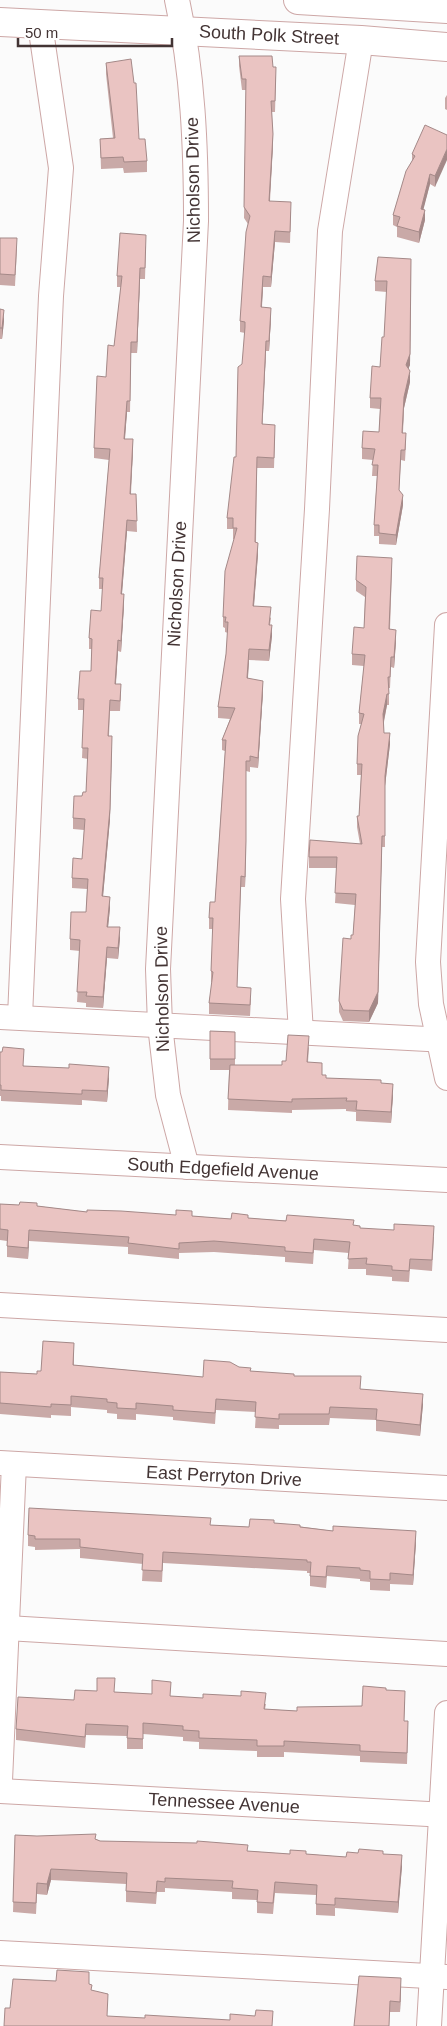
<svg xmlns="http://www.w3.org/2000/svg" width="447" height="2026" font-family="Arial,sans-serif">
  <rect width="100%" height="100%" fill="#fbfbfb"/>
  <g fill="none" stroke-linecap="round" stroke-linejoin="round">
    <defs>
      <g id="minor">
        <path d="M177,0C193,72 196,148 196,221L158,969L160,1025L168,1095L187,1167"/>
        <polyline points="447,625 428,962 431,1004 447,1078"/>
        <polyline points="0,1017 447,1040"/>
        <polyline points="20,1017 51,296 61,168 40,24"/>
        <polyline points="301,1033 293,899 317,509 330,231 361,40"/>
        <polyline points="0,1157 447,1180"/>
        <polyline points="0,1305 447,1330"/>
        <polyline points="0,1463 447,1488"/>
        <polyline points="7,1628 447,1654"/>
        <polyline points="0,1781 14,1464"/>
        <polyline points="0,1791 447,1815"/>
        <polyline points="0,1953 447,1977"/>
        <polyline points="429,2026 447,1713"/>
      </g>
      <g id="major">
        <polyline points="298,0 447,9"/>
        <polyline points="0,22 361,40 447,47"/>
      </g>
    </defs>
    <use href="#minor" stroke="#cda7a6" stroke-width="26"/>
    <use href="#major" stroke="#cda7a6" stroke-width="30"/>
    <use href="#minor" stroke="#fff" stroke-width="24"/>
    <use href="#major" stroke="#fff" stroke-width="28"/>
  </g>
  <g fill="#c9a9a7">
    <polygon points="239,56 273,67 276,78 275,112 272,112 273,145 270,201 291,212 290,243 275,242 271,287 263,287 262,307 271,318 269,351 266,351 262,424 275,436 274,468 257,468 256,543 258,554 254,606 271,618 270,625 272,636 269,661 249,660 248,678 263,692 258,768 250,767 250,772 246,771 246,852 245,887 241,887 237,987 251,999 250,1016 209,1014 209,1003 212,982 211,982 211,971 213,929 209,929 209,918 215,902 225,751 222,750 222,740 230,719 218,718 218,707 226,654 228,633 225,632 225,628 223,627 223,617 234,539 233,539 233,529 227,529 227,518 236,457 245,333 240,332 240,321 248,224 244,218 246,90 242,90 239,66"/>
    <polygon points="106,63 139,139 147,161 147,172 124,173 123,168 101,169 100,139 113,138 106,74"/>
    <polygon points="447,95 447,110 445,109 445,98"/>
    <polygon points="447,135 435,187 430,184 423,209 425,220 419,243 397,237 397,227 393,225 393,215 412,161 412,154"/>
    <polygon points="0,238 17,249 15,286 0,285"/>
    <polygon points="146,246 145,279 140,279 137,353 131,353 130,412 127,412 125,439 133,450 131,494 136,494 137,532 127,531 122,594 124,605 121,652 118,651 116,684 121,695 120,711 110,711 109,736 110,819 103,897 110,908 108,927 120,938 118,959 107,958 103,1008 86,1007 86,1003 77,1002 80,951 70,950 70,939 86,912 87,889 72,888 72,878 82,859 84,830 73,829 73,818 82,796 86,792 88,759 82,758 84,710 78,710 78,699 91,671 92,649 89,649 89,638 101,611 103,589 99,589 99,578 109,460 94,458 94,448 106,377 114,346 121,287 117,287 117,276"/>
    <polygon points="411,259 410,365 408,368 410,382 404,408 403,433 406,444 405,461 401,460 399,491 403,505 396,545 379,544 379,536 374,536 374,525 377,476 372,476 373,460 362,459 362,448 379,432 380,409 370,408 370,398 380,367 384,337 387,292 375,291 375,281"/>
    <polygon points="0,309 4,321 2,339 0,339"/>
    <polygon points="392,569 390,629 396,641 394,668 391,667 390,688 389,688 389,705 387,705 384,722 384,733 390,744 385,786 385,847 382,847 378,1003 369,1022 343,1021 339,1012 339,1001 351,939 353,935 355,905 335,903 337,868 309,868 309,857 360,844 357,827 357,816 359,816 361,775 357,775 357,764 361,724 359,724 359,713 364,666 352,665 352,654 364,628 365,597 356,591 356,580"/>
    <polygon points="210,1031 235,1032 235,1065 282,1065 286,1061 309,1047 308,1062 326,1078 381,1083 393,1095 391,1123 356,1121 356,1112 346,1111 346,1109 292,1110 292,1113 228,1110 229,1070 210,1070"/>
    <polygon points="0,1052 24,1066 109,1078 107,1102 82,1100 82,1105 79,1105 1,1101 1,1096 0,1096"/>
    <polygon points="0,1204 37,1206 87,1212 192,1216 231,1219 248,1218 354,1225 360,1228 434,1237 432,1271 410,1269 409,1282 392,1281 392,1277 366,1275 366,1269 348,1269 349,1253 314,1250 313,1264 285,1262 285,1257 214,1252 179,1253 179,1259 128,1254 128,1247 29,1241 28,1259 7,1257 7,1241 0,1240"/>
    <polygon points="74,1354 74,1365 203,1377 239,1367 251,1371 294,1376 361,1389 423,1404 420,1436 376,1431 376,1420 330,1418 329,1425 279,1425 279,1429 255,1428 256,1412 216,1410 215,1424 173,1420 173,1417 136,1414 136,1420 117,1419 117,1414 107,1413 107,1410 71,1407 71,1416 51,1415 51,1418 0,1414 0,1372 37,1374"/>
    <polygon points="274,1523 416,1542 413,1585 390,1584 390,1591 370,1590 370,1582 360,1581 360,1579 327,1576 326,1588 310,1586 310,1573 307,1573 307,1571 163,1563 162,1582 142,1581 143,1564 80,1558 80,1549 35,1550 35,1547 28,1546 28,1535 211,1525 249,1527"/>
    <polygon points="386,1690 405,1702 404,1721 408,1732 407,1764 360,1762 360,1756 284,1752 284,1757 257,1757 257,1751 199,1749 199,1742 183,1741 183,1737 143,1734 143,1749 127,1749 127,1736 86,1735 85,1748 16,1740 16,1729 74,1700 115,1692 266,1704 265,1709 297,1711 362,1706"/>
    <polygon points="15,1835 96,1839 100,1841 290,1854 306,1854 346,1857 383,1854 402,1866 398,1913 335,1908 335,1916 316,1915 316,1895 275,1893 273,1914 257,1913 257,1900 232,1899 232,1892 165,1888 165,1892 157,1892 156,1904 126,1902 126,1884 51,1880 47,1895 37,1894 36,1914 13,1912"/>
    <polygon points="401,1989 400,2012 390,2012 354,2026"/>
  </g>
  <g fill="#a48988">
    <polygon points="273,134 273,145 269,211 269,201"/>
    <polygon points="447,149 447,160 435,187 435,176"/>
    <polygon points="430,174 430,184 421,219 421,209"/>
    <polygon points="425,210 425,220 419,243 419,232"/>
    <polygon points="275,231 275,242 271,287 271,277"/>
    <polygon points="411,259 410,365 406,375 406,365"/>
    <polygon points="140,268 140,279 137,353 137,342"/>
    <polygon points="263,276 263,287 261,318 261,307"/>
    <polygon points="271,308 271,318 269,351 269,341"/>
    <polygon points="4,310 4,321 2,339 2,328"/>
    <polygon points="266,341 266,351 262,435 262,424"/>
    <polygon points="410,371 410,382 404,408 402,444 404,397"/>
    <polygon points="127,401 127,412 124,449 124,439"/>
    <polygon points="133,439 133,450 130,504 130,494"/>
    <polygon points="403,495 403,505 396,545 396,535"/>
    <polygon points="127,520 127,531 121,605 121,594"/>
    <polygon points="258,543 258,554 253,617 253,606"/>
    <polygon points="124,594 124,605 121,652 121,641"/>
    <polygon points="272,625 272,636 269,661 269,650"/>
    <polygon points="396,630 396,641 394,668 394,657"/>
    <polygon points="118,640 118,651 115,695 115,684"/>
    <polygon points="249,649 249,660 247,689 247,678"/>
    <polygon points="263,681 263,692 258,768 258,758"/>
    <polygon points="387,694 387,705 383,725 383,714"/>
    <polygon points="390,733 390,744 385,786 385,847 385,776"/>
    <polygon points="112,747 110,819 102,907 102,896"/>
    <polygon points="382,836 378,1003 369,1022 369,1011"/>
    <polygon points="246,841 246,852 245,887 245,877"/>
    <polygon points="110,897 110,908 107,937 107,927"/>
    <polygon points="120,927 120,938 118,959 118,948"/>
    <polygon points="107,947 107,958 103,1008 103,997"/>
    <polygon points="109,1067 109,1078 107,1102 107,1091"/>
    <polygon points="393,1084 393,1095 391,1123 391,1112"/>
    <polygon points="29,1230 29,1241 28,1259 28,1248"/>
    <polygon points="423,1394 423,1404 420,1436 420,1425"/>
    <polygon points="416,1531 416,1542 413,1585 413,1575"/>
    <polygon points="402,1855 402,1866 398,1913 398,1902"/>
    <polygon points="51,1869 51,1880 47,1895 47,1884"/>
    <polygon points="401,1978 401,1989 400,2012 400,2002"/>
  </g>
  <g fill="#eac4c2" stroke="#a48988">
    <polygon points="239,56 272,56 273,67 276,67 275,101 271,101 273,134 269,201 291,202 290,232 275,231 271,277 263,276 261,307 271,308 269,341 266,341 262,424 275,425 274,458 257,457 255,542 258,543 253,606 271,607 269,625 272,625 269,650 249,649 247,678 263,681 258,758 250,756 250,761 246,761 246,841 245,877 241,876 237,987 251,988 250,1005 209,1003 213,972 211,971 213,918 209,918 210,902 215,902 226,740 222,740 235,708 218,707 226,654 228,622 225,622 226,617 223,617 225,571 237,528 233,528 233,518 227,518 234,457 236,457 238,367 242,364 245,327 245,322 240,321 246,232 250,216 244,207 246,79 242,79"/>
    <polygon points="131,59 134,83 136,83 139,139 145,139 147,161 124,162 123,157 101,158 100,139 115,138 106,63"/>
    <polygon points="425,125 447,135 447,149 435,176 430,174 421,209 425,210 419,232 397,226 400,217 393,215 406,171 415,156 412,154"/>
    <polygon points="120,233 146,235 145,268 140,268 137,342 131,342 130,401 127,401 124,439 133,439 130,494 136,494 137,521 127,520 121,594 124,594 121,641 118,640 115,684 121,684 120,701 110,700 108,736 112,736 110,809 102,896 110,897 107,927 120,927 118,948 107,947 103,997 86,996 87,992 77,992 80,940 70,939 71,912 86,912 88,879 72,878 73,858 82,859 85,819 73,818 74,796 82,796 83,792 86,792 88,748 82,748 84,699 78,699 80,671 91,671 92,639 89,638 91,610 101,611 103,578 99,578 110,449 94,448 97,376 106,377 108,345 114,346 122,276 117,276"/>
    <polygon points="0,238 17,238 15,275 0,274"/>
    <polygon points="378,257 411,259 410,354 406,365 410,371 404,397 402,433 406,433 405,450 401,450 399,490 403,495 396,535 379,533 379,525 374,525 378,465 372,465 375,449 362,448 363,431 379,432 381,398 370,398 372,366 380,367 382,337 384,337 387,281 375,281"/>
    <polygon points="0,309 4,310 2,328 0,328"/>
    <polygon points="357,556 392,558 389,629 396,630 394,657 391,657 390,677 388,677 389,694 387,694 383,714 384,733 390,733 385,776 385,836 382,836 378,992 369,1011 343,1010 339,1001 343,938 351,939 351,935 353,935 356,894 335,893 337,857 309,857 310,840 362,844 357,816 359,816 362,764 357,764 358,736 364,714 359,713 365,655 352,654 354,627 364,628 366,587 356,580"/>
    <polygon points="210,1031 235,1032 235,1059 210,1059"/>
    <polygon points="288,1035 309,1036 307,1062 322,1063 322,1075 326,1075 326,1078 381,1080 381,1083 393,1084 391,1112 356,1110 357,1101 346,1101 347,1098 292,1099 292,1102 228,1099 230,1065 282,1065 282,1061 286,1061"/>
    <polygon points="3,1047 24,1049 23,1066 69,1068 69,1064 109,1067 107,1091 82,1090 82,1094 79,1094 1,1090 1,1085 0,1085 0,1052 2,1052"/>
    <polygon points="20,1202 37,1203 37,1206 87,1212 87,1210 121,1211 176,1215 176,1210 192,1211 192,1216 231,1219 232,1213 248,1215 248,1218 286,1221 287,1215 354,1220 353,1225 360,1226 360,1228 394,1230 394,1224 434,1226 432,1260 410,1259 409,1271 392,1270 392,1266 366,1264 367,1258 348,1259 350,1242 314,1239 313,1253 285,1251 285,1247 214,1241 179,1243 179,1249 128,1243 129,1237 29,1230 28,1248 7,1246 8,1230 0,1229 0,1204 19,1205"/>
    <polygon points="43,1341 74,1343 73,1365 203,1377 204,1360 230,1362 239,1367 251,1368 250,1371 294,1374 294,1376 361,1376 360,1389 423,1394 420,1425 376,1420 377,1409 330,1407 329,1414 279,1414 279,1419 255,1417 256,1402 216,1399 215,1413 173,1410 173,1406 136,1403 136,1409 117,1408 117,1403 107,1402 107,1399 71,1396 71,1405 51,1404 51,1407 0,1403 0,1372 37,1374 37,1371 41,1371"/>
    <polygon points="29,1508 211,1518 210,1525 249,1527 250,1519 274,1520 274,1523 300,1525 300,1527 333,1531 333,1526 416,1531 413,1575 390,1573 390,1580 370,1579 370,1571 360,1570 360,1568 327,1566 326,1577 310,1576 311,1562 307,1562 307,1560 163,1552 162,1571 142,1570 143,1554 80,1547 80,1539 35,1539 35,1536 28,1535"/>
    <polygon points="97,1678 115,1678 114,1692 152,1694 152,1680 171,1682 170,1696 203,1698 203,1694 241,1696 241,1691 266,1693 264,1709 297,1711 297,1707 362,1706 363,1686 386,1688 386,1690 405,1691 404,1721 408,1721 407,1753 360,1751 360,1745 284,1741 284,1746 257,1746 257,1740 199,1738 199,1731 183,1730 183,1726 143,1723 143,1739 127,1738 128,1726 86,1724 85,1737 16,1729 18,1697 74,1700 75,1690 97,1691"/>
    <polygon points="96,1834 95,1839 100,1841 197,1843 197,1841 248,1845 247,1851 290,1854 290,1850 306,1851 306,1854 346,1857 347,1852 358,1853 359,1849 383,1851 383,1854 402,1855 398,1902 335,1898 335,1905 316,1904 317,1885 275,1882 273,1903 257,1902 258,1890 232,1888 233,1881 165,1878 165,1882 157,1881 156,1893 126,1891 127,1873 51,1869 47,1884 37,1883 36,1903 13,1902 15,1835 37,1836"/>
    <polygon points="57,1970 89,1972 89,1984 92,1985 91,1990 108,1994 107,2016 145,2018 145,2015 230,2020 230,2014 255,2016 256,2010 273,2011 272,2026 4,2026 5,2008 10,2008 13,1979 56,1981"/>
    <polygon points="359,1976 401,1978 400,2002 390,2001 389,2026 354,2026"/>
  </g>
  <g text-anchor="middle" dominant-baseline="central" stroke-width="4" stroke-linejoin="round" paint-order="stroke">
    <g font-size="18" fill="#433434" stroke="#fff">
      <text transform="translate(269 35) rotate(3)">South Polk Street</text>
      <text transform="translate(193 180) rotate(-91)">Nicholson Drive</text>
      <text transform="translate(177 584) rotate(-87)">Nicholson Drive</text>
      <text transform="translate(162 989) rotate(-91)">Nicholson Drive</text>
      <text transform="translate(223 1169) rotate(3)">South Edgefield Avenue</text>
      <text transform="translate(224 1476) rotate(3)">East Perryton Drive</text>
      <text transform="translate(224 1803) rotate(3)">Tennessee Avenue</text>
    </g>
  </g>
  <path d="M18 38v8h154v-8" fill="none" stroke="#433434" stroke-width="2.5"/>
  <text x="25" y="38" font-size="15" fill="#433434" stroke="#ffffff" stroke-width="4" paint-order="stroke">50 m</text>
</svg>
